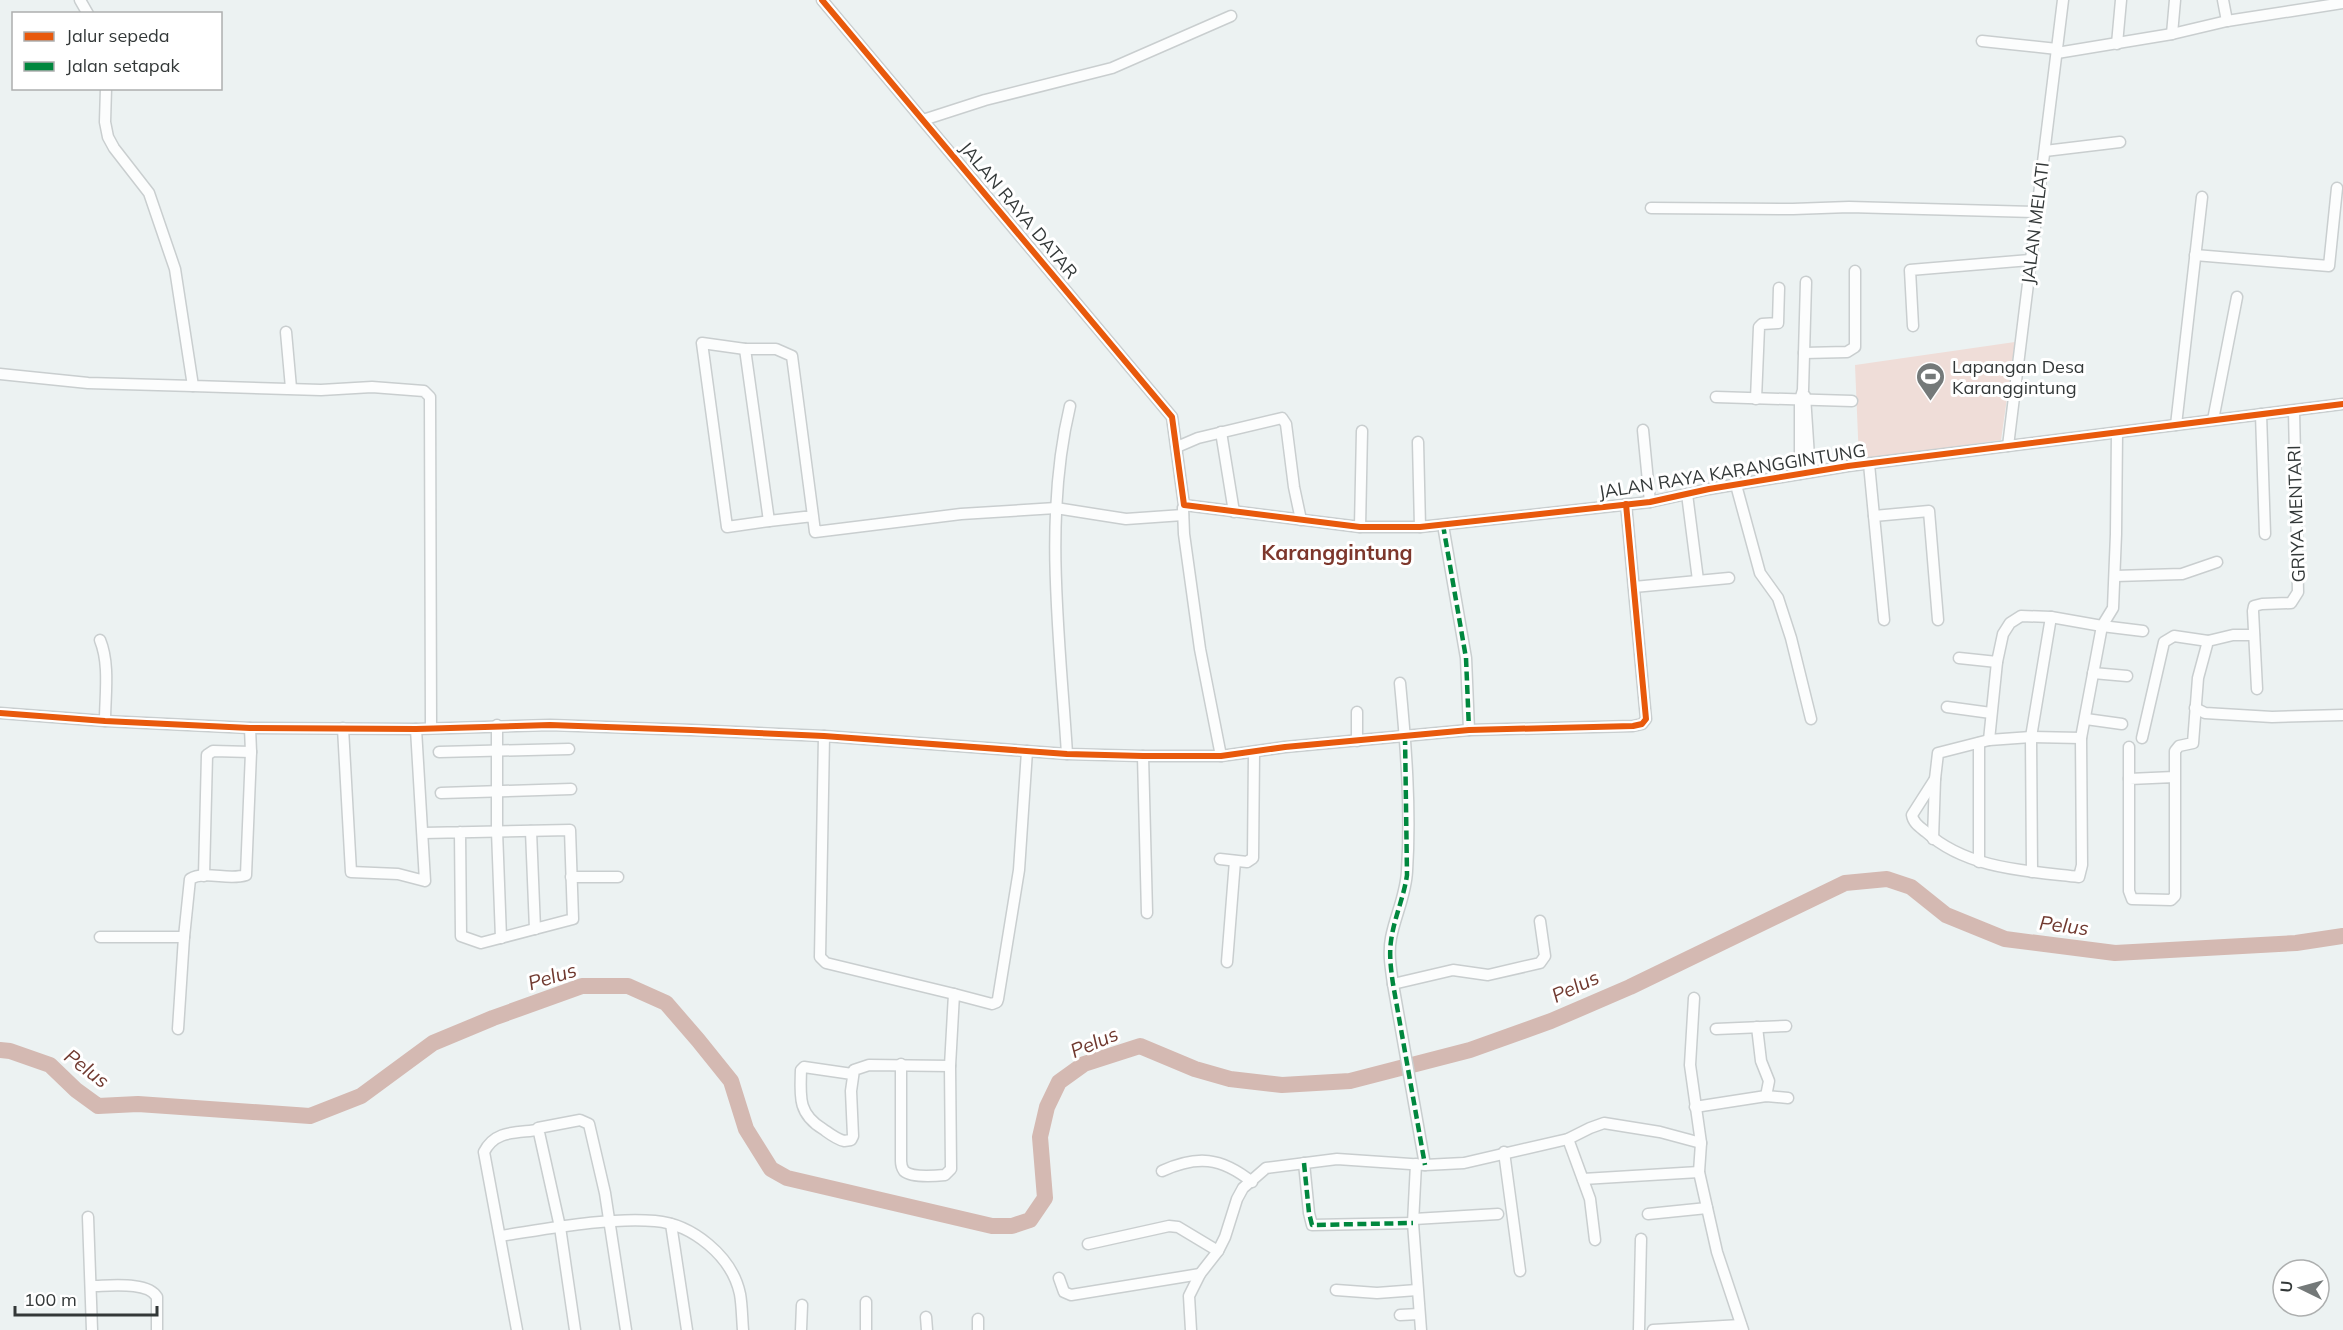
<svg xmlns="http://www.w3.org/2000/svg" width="2343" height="1330" font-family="Mulish,sans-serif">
  <rect width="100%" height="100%" fill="#ecf2f2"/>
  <polygon fill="#efddd8" points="2015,342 2001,440 1859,460 1855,365"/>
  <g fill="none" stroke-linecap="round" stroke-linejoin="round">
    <polyline stroke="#d4b9b2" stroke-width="16" points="0,1050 10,1051 50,1065 76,1090 98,1106 138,1104 310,1116 361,1096 433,1043 493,1018 582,986 628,986 666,1003 698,1040 731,1081 746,1129 771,1169 787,1178 992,1226 1012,1226 1030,1220 1045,1198 1040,1137 1047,1107 1059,1082 1084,1064 1140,1046 1195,1069 1230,1079 1282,1085 1350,1081 1470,1050 1551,1021 1630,987 1845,883 1887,879 1911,887 1946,915 2005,939 2115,953 2296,943 2343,936"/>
    <defs>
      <g id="minor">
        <polyline points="80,0 88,14"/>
        <polyline points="822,0 1172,417 1184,505 1360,527 1420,527 1650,502 1709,489 1848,466 2343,404"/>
        <polyline points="2223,0 2227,21"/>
        <polyline points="2172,34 2175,0"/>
        <polyline points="1982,41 2057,49"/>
        <polyline points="2117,44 2121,0"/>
        <polyline points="2057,53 2172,34 2227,21 2343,3"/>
        <polyline points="106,88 105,122 108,137 114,148 149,193 175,269 193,386 321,390 372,387 424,391 430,397 431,727"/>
        <polyline points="923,120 985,100 1112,68 1231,16"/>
        <polyline points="2045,151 2120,142"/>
        <polyline points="1651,208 1793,209 1849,207 2036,212"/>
        <polyline points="2195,255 2329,266 2337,188"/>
        <polyline points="1913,326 1910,270 2030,260"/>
        <polyline points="286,332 291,388"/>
        <polyline points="745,349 702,343 727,527 769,521"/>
        <polyline points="1804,353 1847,352 1855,347 1855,271"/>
        <polyline points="0,374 88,383 193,386"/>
        <polyline points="1805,396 1810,472"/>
        <polyline points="1716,397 1852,401"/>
        <polyline points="1756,399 1759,327 1762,324 1778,323 1779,288"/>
        <polyline points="2261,414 2265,534"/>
        <polyline points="2213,420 2237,297"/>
        <polyline points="2176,425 2202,197"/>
        <polyline points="1643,430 1650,502"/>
        <polyline points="1221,432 1234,512"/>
        <polyline points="1418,442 1420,527"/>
        <polyline points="2008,446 2063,0"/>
        <polyline points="1177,447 1198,438 1282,418 1286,424 1294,487 1301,520"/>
        <polyline points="1869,464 1884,620"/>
        <polyline points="1800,474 1800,400 1803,390 1806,282"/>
        <polyline points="1736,485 1760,573 1778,598 1791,638 1811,719"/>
        <polyline points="1687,494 1698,580"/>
        <polyline points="1183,508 1184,534 1200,649 1221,756"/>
        <polyline points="813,516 769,521 745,349 776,349 792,356 813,516 815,532 961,514 1056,508 1126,519 1183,515"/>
        <polyline points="1874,516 1929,511 1938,620"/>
        <polyline points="1443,525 1466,658 1469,730"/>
        <polyline points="1360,527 1362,431"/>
        <polyline points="2115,576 2182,574 2217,562"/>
        <polyline points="1634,587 1729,578"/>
        <path d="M100,640C110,664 105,696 105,721"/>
        <polyline points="1959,658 1997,662"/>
        <polyline points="2093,673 2127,676"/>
        <path d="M1400,683C1406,745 1411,809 1407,871C1406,895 1395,916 1391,938C1388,954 1391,969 1393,984L1425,1165"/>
        <polyline points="2257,689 2253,611 2254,606 2262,604 2291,603 2298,592 2294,411"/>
        <polyline points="1947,707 1991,713"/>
        <polyline points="2195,708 2205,713 2272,717 2343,715"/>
        <polyline points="1357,712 1357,741"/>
        <polyline points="0,713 105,721 250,728 416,729 550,725 691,730 824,736 1067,754 1143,756 1221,756 1285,747 1469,730 1633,726 1642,724 1646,719 1626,504"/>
        <polyline points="2086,719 2122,724"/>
        <polyline points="497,725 497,831 501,938"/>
        <polyline points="343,728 351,872 398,874 425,881 416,729"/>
        <polyline points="824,736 820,957 826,963 954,994"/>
        <polyline points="2142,738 2164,642 2174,636 2208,641"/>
        <polyline points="1989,740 1997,662 2003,634 2010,623 2021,616 2051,617 2102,626 2143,631"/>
        <polyline points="1979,743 1979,862"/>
        <polyline points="439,752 569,749"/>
        <path d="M1067,754C1060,639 1043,518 1070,406"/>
        <polyline points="1143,756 1147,913"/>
        <polyline points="2174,777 2129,779 2129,891 2132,899 2171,900 2175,896 2175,751 2179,746 2193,743 2198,678 2208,641 2233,635 2254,635"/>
        <path d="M1935,779L1912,815C1913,823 1920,827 1926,832C1967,869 2027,871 2079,877L2082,865L2081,738L2102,626L2113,608L2116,534L2117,433"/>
        <polyline points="2129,779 2129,747"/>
        <polyline points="441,793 571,789"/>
        <polyline points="531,831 535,929"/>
        <polyline points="423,833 570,830 573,919 481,943 461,936 460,832"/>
        <polyline points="1933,839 1935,779 1938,753 1989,740 2031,737 2081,738"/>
        <polyline points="1220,859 1247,862 1253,858 1254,753"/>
        <polyline points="2032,872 2031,737 2051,617"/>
        <polyline points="204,876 207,755 213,751 251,752"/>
        <polyline points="571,877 618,877"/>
        <path d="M100,937H184L190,879C206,870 228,881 246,875L251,752L250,728"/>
        <polyline points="1227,962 1235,861"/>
        <polyline points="1393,984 1453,970 1488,975 1540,963 1545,956 1540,921"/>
        <polyline points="1694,998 1690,1065 1701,1143 1699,1172 1717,1252 1743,1330"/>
        <polyline points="1757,1027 1761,1061 1769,1081 1766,1096"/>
        <polyline points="178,1029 184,937"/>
        <polyline points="1716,1029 1786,1026"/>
        <path d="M901,1064V1161C901,1164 902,1168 904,1171C912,1178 935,1176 945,1175L951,1169L950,1066L954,994L992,1004L997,1002L998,999L1019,870L1027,751"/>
        <path d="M852,1074L804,1067L801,1070C800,1097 798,1114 823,1129C830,1134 836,1139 844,1141L851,1140L853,1136L851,1091L854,1070L869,1065L950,1066"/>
        <polyline points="1695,1107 1766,1096 1788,1098"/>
        <polyline points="1568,1139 1590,1199 1595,1240"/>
        <polyline points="1504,1152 1520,1271"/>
        <polyline points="1304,1163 1309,1213 1312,1225 1413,1223"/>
        <polyline points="1416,1164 1413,1223 1421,1330"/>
        <path d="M1162,1171C1197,1155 1221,1157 1252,1182"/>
        <polyline points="1583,1179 1699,1172"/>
        <polyline points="1648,1214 1707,1208"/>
        <polyline points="88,1217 92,1330"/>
        <polyline points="1414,1219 1498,1214"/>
        <polyline points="671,1224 687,1330"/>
        <path d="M500,1236C547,1229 608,1217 655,1221C692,1224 732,1256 740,1294C742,1305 742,1318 743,1330"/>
        <polyline points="1088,1244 1169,1226 1178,1227 1218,1251"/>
        <polyline points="1059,1278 1064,1292 1071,1295 1200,1274"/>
        <path d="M91,1286C109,1286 148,1281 157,1297V1330"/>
        <polyline points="1336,1290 1377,1293 1417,1290"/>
        <polyline points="866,1302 866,1330"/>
        <polyline points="1400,1315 1419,1314"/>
        <polyline points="926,1317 927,1330"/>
        <polyline points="978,1319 978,1330"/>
        <path d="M517,1330L484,1152C495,1130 516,1133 538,1130"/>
        <polyline points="575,1330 560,1227 538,1128 580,1120 589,1124 605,1193 626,1330"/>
        <polyline points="801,1330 802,1305"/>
        <polyline points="1191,1330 1189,1296 1200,1274 1218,1251 1225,1237 1237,1199 1243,1188 1266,1168 1337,1159 1425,1165 1464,1163 1568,1139 1590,1128 1604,1123 1660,1132 1701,1143"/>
        <polyline points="1639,1330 1641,1239"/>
        <polyline points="1653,1330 1741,1325"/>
      </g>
    </defs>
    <use href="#minor" stroke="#c9cecf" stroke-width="13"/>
    <use href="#minor" stroke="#fcfdfd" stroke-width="10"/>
    <g stroke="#00873e" stroke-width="4.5" stroke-dasharray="9 4.5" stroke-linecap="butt">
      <polyline points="1443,525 1466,658 1469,730"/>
      <path d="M1405,736L1407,875C1404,897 1394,918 1391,941C1389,955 1391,970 1393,984L1425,1165"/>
      <polyline points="1304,1163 1309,1213 1312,1225 1413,1223"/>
    </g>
    <defs>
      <g id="cycleway">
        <polyline points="822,0 1172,417 1184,505 1360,527 1420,527 1650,502 1709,489 1848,466 2343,404"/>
        <polyline points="0,713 105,721 250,728 416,729 550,725 691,730 824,736 1067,754 1143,756 1221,756 1285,747 1469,730 1633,726 1642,724 1646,719 1626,504"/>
      </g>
    </defs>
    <use href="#cycleway" stroke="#fff" stroke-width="10"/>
    <use href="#cycleway" stroke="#e8590c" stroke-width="6"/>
  </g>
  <defs>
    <symbol id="stadium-pin" viewBox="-11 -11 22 30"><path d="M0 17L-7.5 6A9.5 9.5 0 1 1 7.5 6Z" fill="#747979" stroke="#fff"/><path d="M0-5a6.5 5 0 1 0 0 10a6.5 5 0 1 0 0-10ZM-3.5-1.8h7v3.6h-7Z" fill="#fff"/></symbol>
  </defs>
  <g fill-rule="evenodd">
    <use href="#stadium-pin" x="1914" y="360" width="33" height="45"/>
  </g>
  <g text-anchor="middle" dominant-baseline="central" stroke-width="6" stroke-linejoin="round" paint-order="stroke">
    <g font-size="18" fill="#333838" stroke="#fff">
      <text transform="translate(1019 210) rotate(50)">JALAN RAYA DATAR</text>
      <text transform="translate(2035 223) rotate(-83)">JALAN MELATI</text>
      <text transform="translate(1732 471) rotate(-9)">JALAN RAYA KARANGGINTUNG</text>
      <text transform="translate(2296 514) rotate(-92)">GRIYA MENTARI</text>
    </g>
    <g font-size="18" fill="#333838" stroke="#fff" text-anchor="start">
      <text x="1952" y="366">Lapangan Desa<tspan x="1952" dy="21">Karanggintung</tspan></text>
    </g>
    <g font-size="20" font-style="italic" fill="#70392f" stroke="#fff">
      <text transform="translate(2064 925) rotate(7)">Pelus</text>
      <text transform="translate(552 976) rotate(-17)">Pelus</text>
      <text transform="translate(1575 986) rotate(-25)">Pelus</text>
      <text transform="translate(1094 1042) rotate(-23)">Pelus</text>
      <text transform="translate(87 1068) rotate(37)">Pelus</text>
    </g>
    <g font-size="21" font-weight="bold" fill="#7d372c" stroke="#fff">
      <text x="1337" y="552">Karanggintung</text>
    </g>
  </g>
  <rect x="12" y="12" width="210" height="78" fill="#ffffff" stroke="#adafaf" stroke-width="1.5"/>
  <rect x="24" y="32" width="30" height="9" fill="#e8590c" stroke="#adafaf" stroke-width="1.5"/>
  <text x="66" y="42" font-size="18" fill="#333838">Jalur sepeda</text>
  <rect x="24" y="62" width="30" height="9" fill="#00873e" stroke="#adafaf" stroke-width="1.5"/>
  <text x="66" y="72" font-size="18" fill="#333838">Jalan setapak</text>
  <g transform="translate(2301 1288) rotate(275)"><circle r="28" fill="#ffffff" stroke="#adafaf" stroke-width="1.5"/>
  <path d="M0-4.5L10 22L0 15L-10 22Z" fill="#747979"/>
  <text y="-9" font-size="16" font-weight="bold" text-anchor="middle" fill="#333838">U</text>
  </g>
  <path d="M15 1306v9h142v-9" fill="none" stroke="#333838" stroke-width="3"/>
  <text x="24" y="1306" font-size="18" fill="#333838" stroke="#ffffff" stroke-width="4.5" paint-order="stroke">100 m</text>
</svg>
